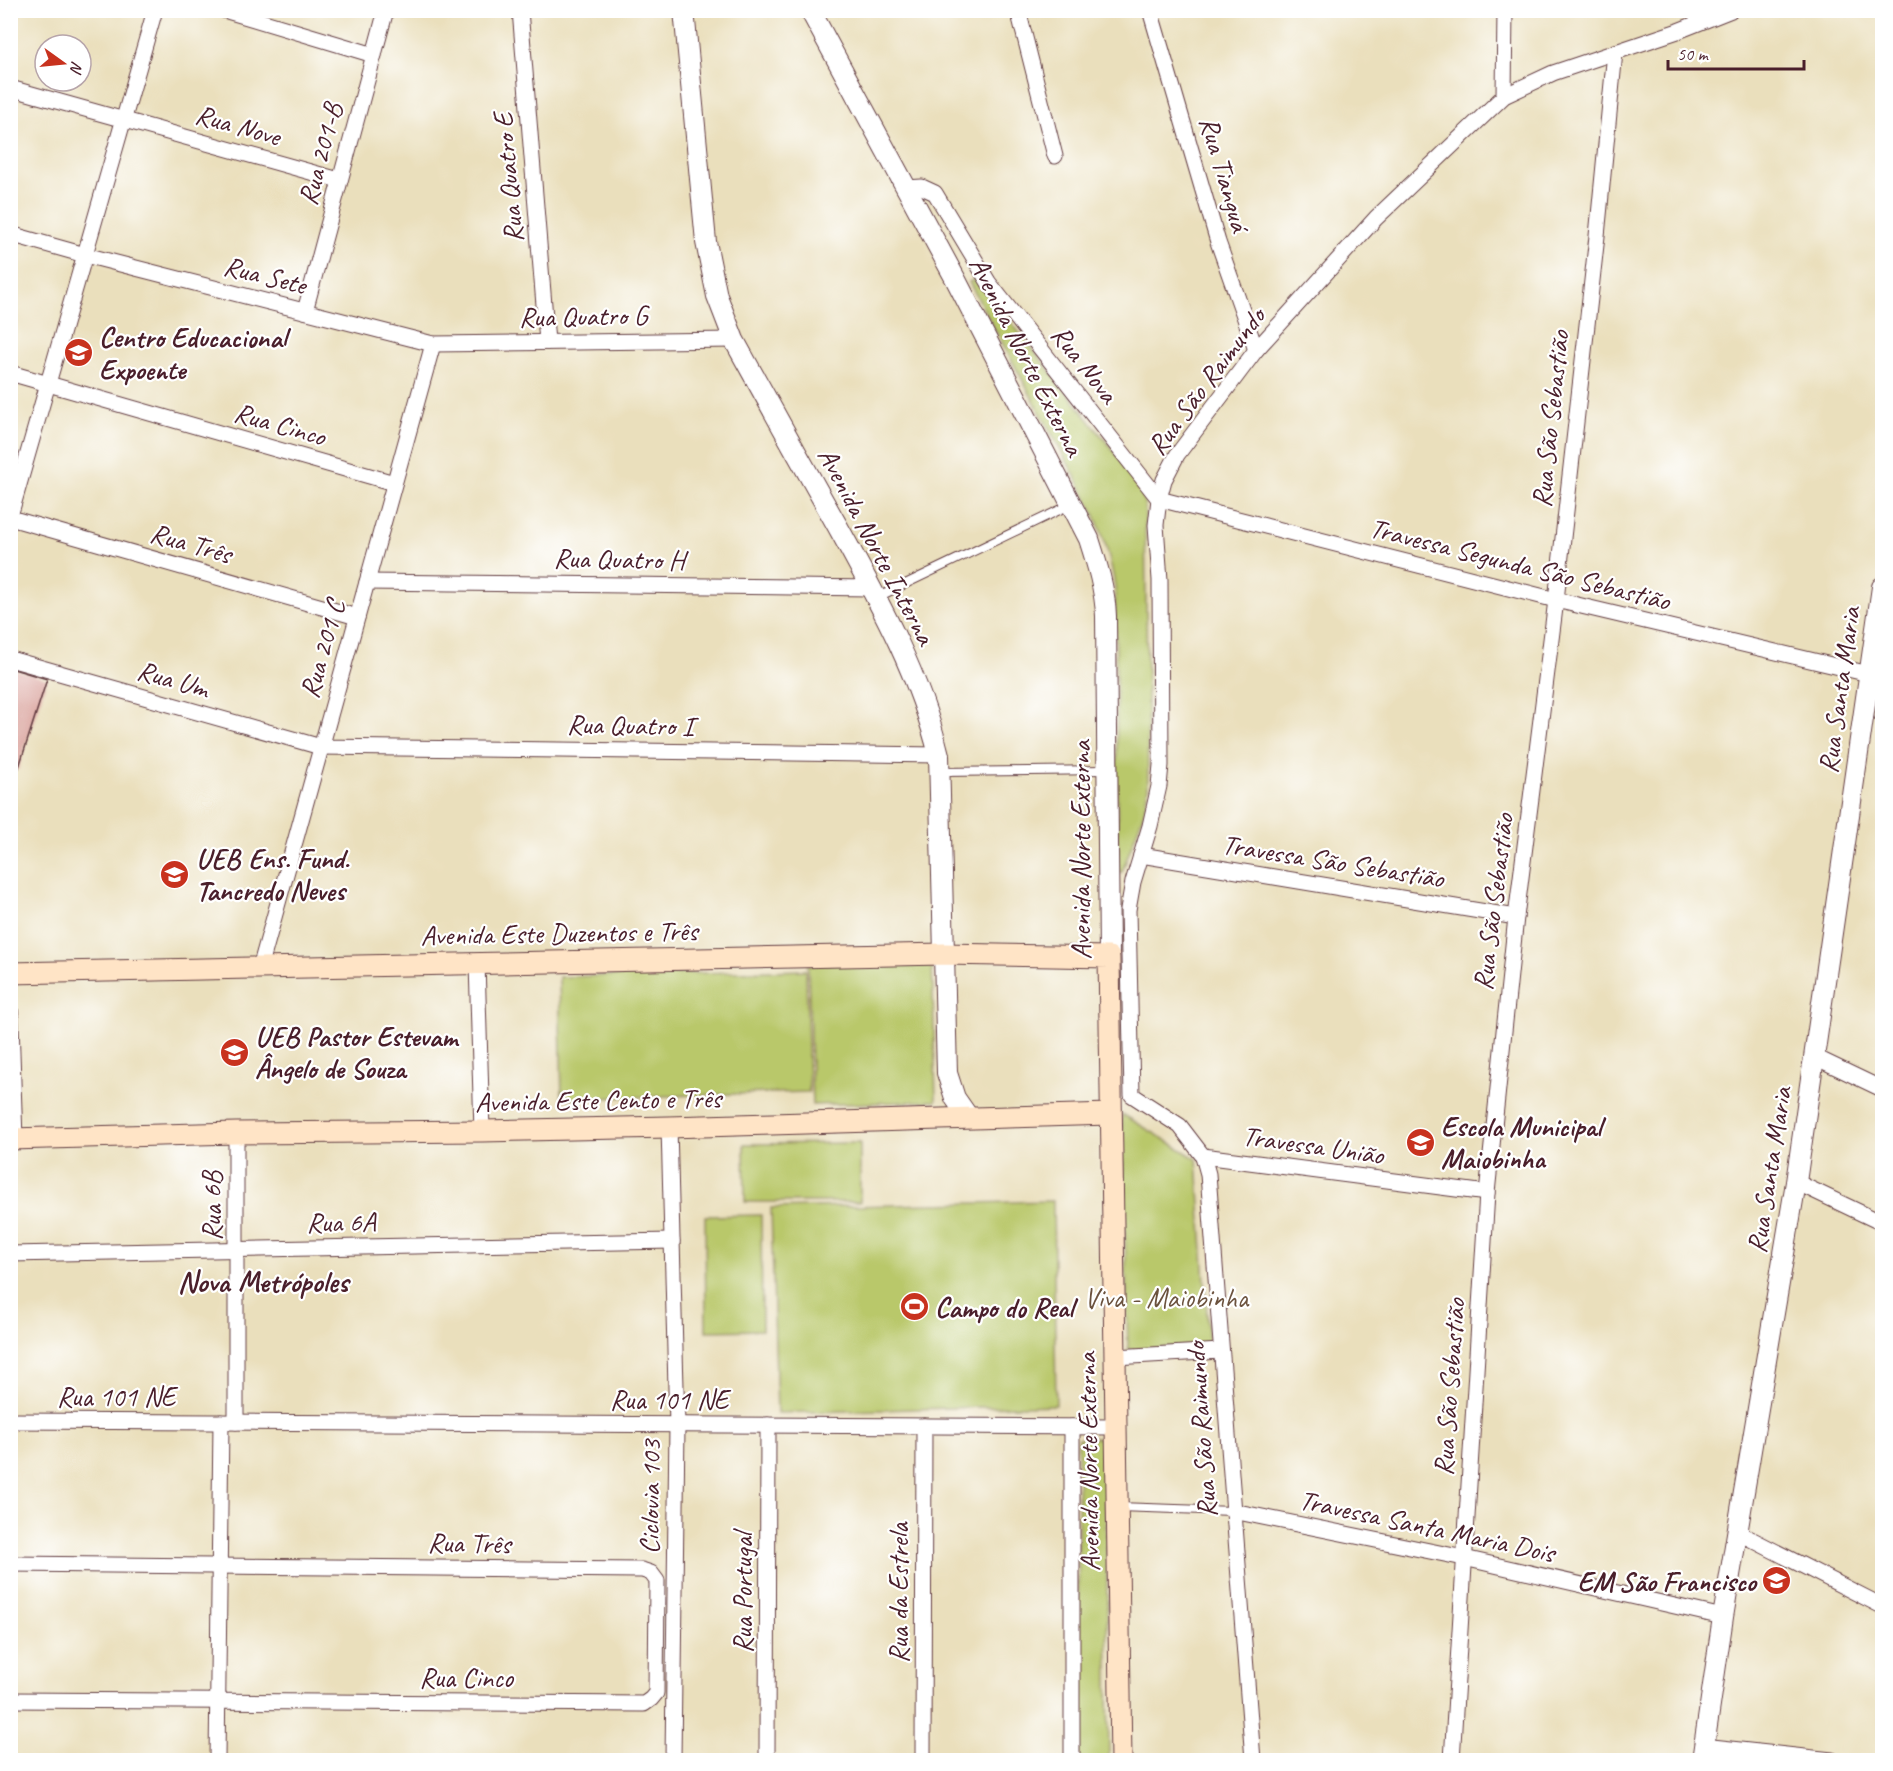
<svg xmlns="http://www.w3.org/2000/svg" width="1893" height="1771" font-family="Caveat,sans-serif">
  <rect width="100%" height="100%" fill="#fff"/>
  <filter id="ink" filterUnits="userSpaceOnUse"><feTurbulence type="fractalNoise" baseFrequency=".0167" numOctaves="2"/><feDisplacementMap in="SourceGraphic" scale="12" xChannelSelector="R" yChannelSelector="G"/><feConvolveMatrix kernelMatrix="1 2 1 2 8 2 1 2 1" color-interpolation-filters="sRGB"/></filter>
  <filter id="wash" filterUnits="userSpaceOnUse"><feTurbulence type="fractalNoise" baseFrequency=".008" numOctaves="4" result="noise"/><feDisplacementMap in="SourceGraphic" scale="24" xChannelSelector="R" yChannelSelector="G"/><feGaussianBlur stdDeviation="1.35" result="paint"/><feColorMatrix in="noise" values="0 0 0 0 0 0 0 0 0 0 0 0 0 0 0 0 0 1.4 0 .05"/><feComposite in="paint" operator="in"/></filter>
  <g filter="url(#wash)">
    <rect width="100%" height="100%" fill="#eadfbc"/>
    <g fill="#b9c86b" stroke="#82744b" stroke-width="1.5">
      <path d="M976,278L1132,474C1140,485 1143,494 1145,508L1148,787L1144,812L1122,872H1118L1115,587C1111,557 1102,531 1090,504L969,282Z"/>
      <polygon points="932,960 936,1101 812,1105 808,964"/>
      <polygon points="806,970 809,1092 562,1099 559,977"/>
      <polygon points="1122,1114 1197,1159 1209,1345 1128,1350"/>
      <polygon points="860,1143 860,1202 745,1202 744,1144"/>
      <polygon points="1053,1201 1056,1405 777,1413 771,1208"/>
      <polygon points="761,1215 762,1330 706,1331 705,1216"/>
      <polygon points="1078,1438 1105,1438 1109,1760 1079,1760"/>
    </g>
    <g id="blocks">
      <polygon fill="#d69992" points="10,668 47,679 18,770 10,768"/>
    </g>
  </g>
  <g filter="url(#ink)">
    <use href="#blocks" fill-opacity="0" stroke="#623c41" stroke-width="1.5"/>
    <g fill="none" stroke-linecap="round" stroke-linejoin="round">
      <defs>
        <g id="service">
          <polyline points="878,597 1070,505"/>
          <polyline points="941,772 1106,770"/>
          <polyline points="1118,1507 1233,1511"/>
        </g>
        <g id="minor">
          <polyline points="224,10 374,55"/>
          <polyline points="520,10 547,342"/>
          <polyline points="1018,10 1055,156"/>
          <polyline points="1150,10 1218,242 1256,350"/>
          <polyline points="10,88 339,180"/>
          <polyline points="1504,96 1505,10"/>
          <polyline points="906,188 922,187 935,193 989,283 1159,499"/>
          <polyline points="10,234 85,255 433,344 734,340"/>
          <polyline points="305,311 386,10"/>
          <polyline points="10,373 394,483"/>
          <polyline points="1159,499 1556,600 1869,674"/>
          <polyline points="10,516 155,10"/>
          <polyline points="10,518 357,617"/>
          <polyline points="367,582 871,588"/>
          <polyline points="10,659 321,747 939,755"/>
          <polyline points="1141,855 1516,917"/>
          <polyline points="477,963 482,1131"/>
          <polyline points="260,968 433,344"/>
          <polyline points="10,995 15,1139"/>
          <polyline points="1815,1057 1882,1089"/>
          <polyline points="669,1127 677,1425 673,1760"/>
          <polyline points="1203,1156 1487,1193"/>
          <polyline points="1796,1182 1882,1223"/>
          <polyline points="10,1254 672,1241"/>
          <polyline points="1115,1357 1221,1351"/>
          <polyline points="10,1421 1116,1427"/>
          <polyline points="236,1422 236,1133"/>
          <polyline points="1072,1427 1072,1760"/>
          <polyline points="1233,1511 1464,1558 1723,1617"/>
          <polyline points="1739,1533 1882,1606"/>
          <polyline points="10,1564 642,1570 651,1573 657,1581 656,1693 651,1699 644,1704 10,1700"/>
          <polyline points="1703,1746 1832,1760"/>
          <polyline points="217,1760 221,1422"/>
          <polyline points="767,1760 768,1425"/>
          <polyline points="923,1760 924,1426"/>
          <polyline points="1253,1760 1208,1174 1203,1156 1180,1126 1132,1095 1128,910 1133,882 1150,826 1159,786 1161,765 1160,580 1156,525 1159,499 1164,480 1177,455 1256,350 1376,218 1504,96 1553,73 1678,31 1731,10"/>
          <polyline points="1452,1760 1487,1193 1516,917 1556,600 1597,236 1615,52"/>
        </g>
        <g id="tertiary">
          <path d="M684,10L706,242L717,296L734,340C768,402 803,465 838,527C878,600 919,673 939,755L947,1073L955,1098L969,1118"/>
          <path d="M810,10L955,278L1089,539C1097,564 1105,589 1106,616L1109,957"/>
          <polyline points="1702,1760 1723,1617 1796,1182 1882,587"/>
        </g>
        <g id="secondary">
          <polyline points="10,973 944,954 1109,957 1121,1760"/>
          <polyline points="10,1139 236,1133 482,1131 669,1127 1110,1114"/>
        </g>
      </defs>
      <use href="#service" stroke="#623c41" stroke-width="10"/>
      <use href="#minor" stroke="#623c41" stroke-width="17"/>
      <use href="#tertiary" stroke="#623c41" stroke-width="22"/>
      <use href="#secondary" stroke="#623c41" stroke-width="23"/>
      <use href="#service" stroke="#fff" stroke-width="8"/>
      <use href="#minor" stroke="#fff" stroke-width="15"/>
      <use href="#tertiary" stroke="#fff" stroke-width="20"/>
      <use href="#secondary" stroke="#ffe4c6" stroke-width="21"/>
    </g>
  </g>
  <defs>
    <symbol id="school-disc" viewBox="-11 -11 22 22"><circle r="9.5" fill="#c8321e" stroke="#fff"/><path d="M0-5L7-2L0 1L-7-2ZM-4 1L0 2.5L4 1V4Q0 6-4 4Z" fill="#fff"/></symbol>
    <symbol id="stadium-disc" viewBox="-11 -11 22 22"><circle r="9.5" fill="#c8321e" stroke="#fff"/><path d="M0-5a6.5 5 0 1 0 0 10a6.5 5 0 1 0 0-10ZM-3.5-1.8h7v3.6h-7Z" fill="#fff"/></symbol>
  </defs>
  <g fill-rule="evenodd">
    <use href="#school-disc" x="62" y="336" width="33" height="33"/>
    <use href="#school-disc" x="158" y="858" width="33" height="33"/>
    <use href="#school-disc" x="218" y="1036" width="33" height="33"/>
    <use href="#school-disc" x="1404" y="1126" width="33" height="33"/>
    <use href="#stadium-disc" x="898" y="1290" width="33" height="33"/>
    <use href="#school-disc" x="1760" y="1564" width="33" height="33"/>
  </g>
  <g text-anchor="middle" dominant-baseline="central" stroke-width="4.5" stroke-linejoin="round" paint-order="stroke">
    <g font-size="28" fill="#4a1f2b" stroke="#fff">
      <text transform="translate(238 125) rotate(16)">Rua Nove</text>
      <text transform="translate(320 154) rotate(-75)">Rua 201-B</text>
      <text transform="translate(1225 174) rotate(74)">Rua Tianguá</text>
      <text transform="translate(508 178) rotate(-95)">Rua Quatro E</text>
      <text transform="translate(265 275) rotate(14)">Rua Sete</text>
      <text transform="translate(583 316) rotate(-1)">Rua Quatro G</text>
      <text transform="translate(1027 356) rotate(63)">Avenida Norte Externa</text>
      <text transform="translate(1085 364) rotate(52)">Rua Nova</text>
      <text transform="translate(1206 381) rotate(-53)">Rua São Raimundo</text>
      <text transform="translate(1550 419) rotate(-84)">Rua São Sebastião</text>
      <text transform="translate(280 424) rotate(16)">Rua Cinco</text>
      <text transform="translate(191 543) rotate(16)">Rua Três</text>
      <text transform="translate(877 546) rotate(62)">Avenida Norte Interna</text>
      <text transform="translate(619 559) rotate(1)">Rua Quatro H</text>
      <text transform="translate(1520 564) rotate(14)">Travessa Segunda São Sebastião</text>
      <text transform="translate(322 649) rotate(-74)">Rua 201 C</text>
      <text transform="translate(173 679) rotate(16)">Rua Um</text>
      <text transform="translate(1839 690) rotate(-82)">Rua Santa Maria</text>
      <text transform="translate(630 725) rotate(1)">Rua Quatro I</text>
      <text transform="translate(1080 850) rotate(-90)">Avenida Norte Externa</text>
      <text transform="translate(1333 861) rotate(9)">Travessa São Sebastião</text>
      <text transform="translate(1493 902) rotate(-83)">Rua São Sebastião</text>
      <text transform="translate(559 933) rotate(-1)">Avenida Este Duzentos e Três</text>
      <text transform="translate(598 1100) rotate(-1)">Avenida Este Cento e Três</text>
      <text transform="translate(1313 1145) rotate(8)">Travessa União</text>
      <text transform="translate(1769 1170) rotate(-81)">Rua Santa Maria</text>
      <text transform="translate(211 1206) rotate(-90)">Rua 6B</text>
      <text transform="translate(341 1222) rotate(-1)">Rua 6A</text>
      <text transform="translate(1449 1387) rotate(-86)">Rua São Sebastião</text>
      <text x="116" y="1396">Rua 101 NE</text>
      <text x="669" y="1399">Rua 101 NE</text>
      <text transform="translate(1201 1430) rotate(-94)">Rua São Raimundo</text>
      <text transform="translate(1088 1462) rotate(-91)">Avenida Norte Externa</text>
      <text transform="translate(650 1497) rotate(-89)">Ciclovia 103</text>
      <text transform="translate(1427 1526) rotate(12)">Travessa Santa Maria Dois</text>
      <text transform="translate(469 1543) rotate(1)">Rua Três</text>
      <text transform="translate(742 1593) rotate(-90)">Rua Portugal</text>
      <text transform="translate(898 1593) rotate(-90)">Rua da Estrela</text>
      <text x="466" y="1677">Rua Cinco</text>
    </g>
    <g font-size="28" font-weight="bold" fill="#4a1f2b" stroke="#fff" text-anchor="start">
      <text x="99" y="337">Centro Educacional<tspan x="99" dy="32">Expoente</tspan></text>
      <text x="196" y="858">UEB Ens. Fund.<tspan x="196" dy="32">Tancredo Neves</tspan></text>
      <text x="255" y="1036">UEB Pastor Estevam<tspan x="255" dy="32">Ângelo de Souza</tspan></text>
      <text x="1441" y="1126">Escola Municipal<tspan x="1441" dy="32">Maiobinha</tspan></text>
      <text x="935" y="1307">Campo do Real</text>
      <text x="1756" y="1581" text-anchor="end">EM São Francisco</text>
    </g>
    <g font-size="28" fill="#6b523e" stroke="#fff">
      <text x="1166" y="1297">Viva - Maiobinha</text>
    </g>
    <g font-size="30" font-weight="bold" fill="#4a1f2b" stroke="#fff">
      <text x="263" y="1282">Nova Metrópoles</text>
    </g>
  </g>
  <rect width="1893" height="1771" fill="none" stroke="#fff" stroke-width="36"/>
  <g transform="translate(63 63) rotate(105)"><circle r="28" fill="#ffffff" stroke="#b7a5aa" stroke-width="1.5"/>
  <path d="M0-4.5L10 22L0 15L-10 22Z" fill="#c8321e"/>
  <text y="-9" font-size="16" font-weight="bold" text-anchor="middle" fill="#4a1f2b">N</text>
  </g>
  <path d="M1668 60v9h136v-9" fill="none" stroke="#4a1f2b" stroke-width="3"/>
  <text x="1677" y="60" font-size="18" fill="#4a1f2b" stroke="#ffffff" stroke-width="4.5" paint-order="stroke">50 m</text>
</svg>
